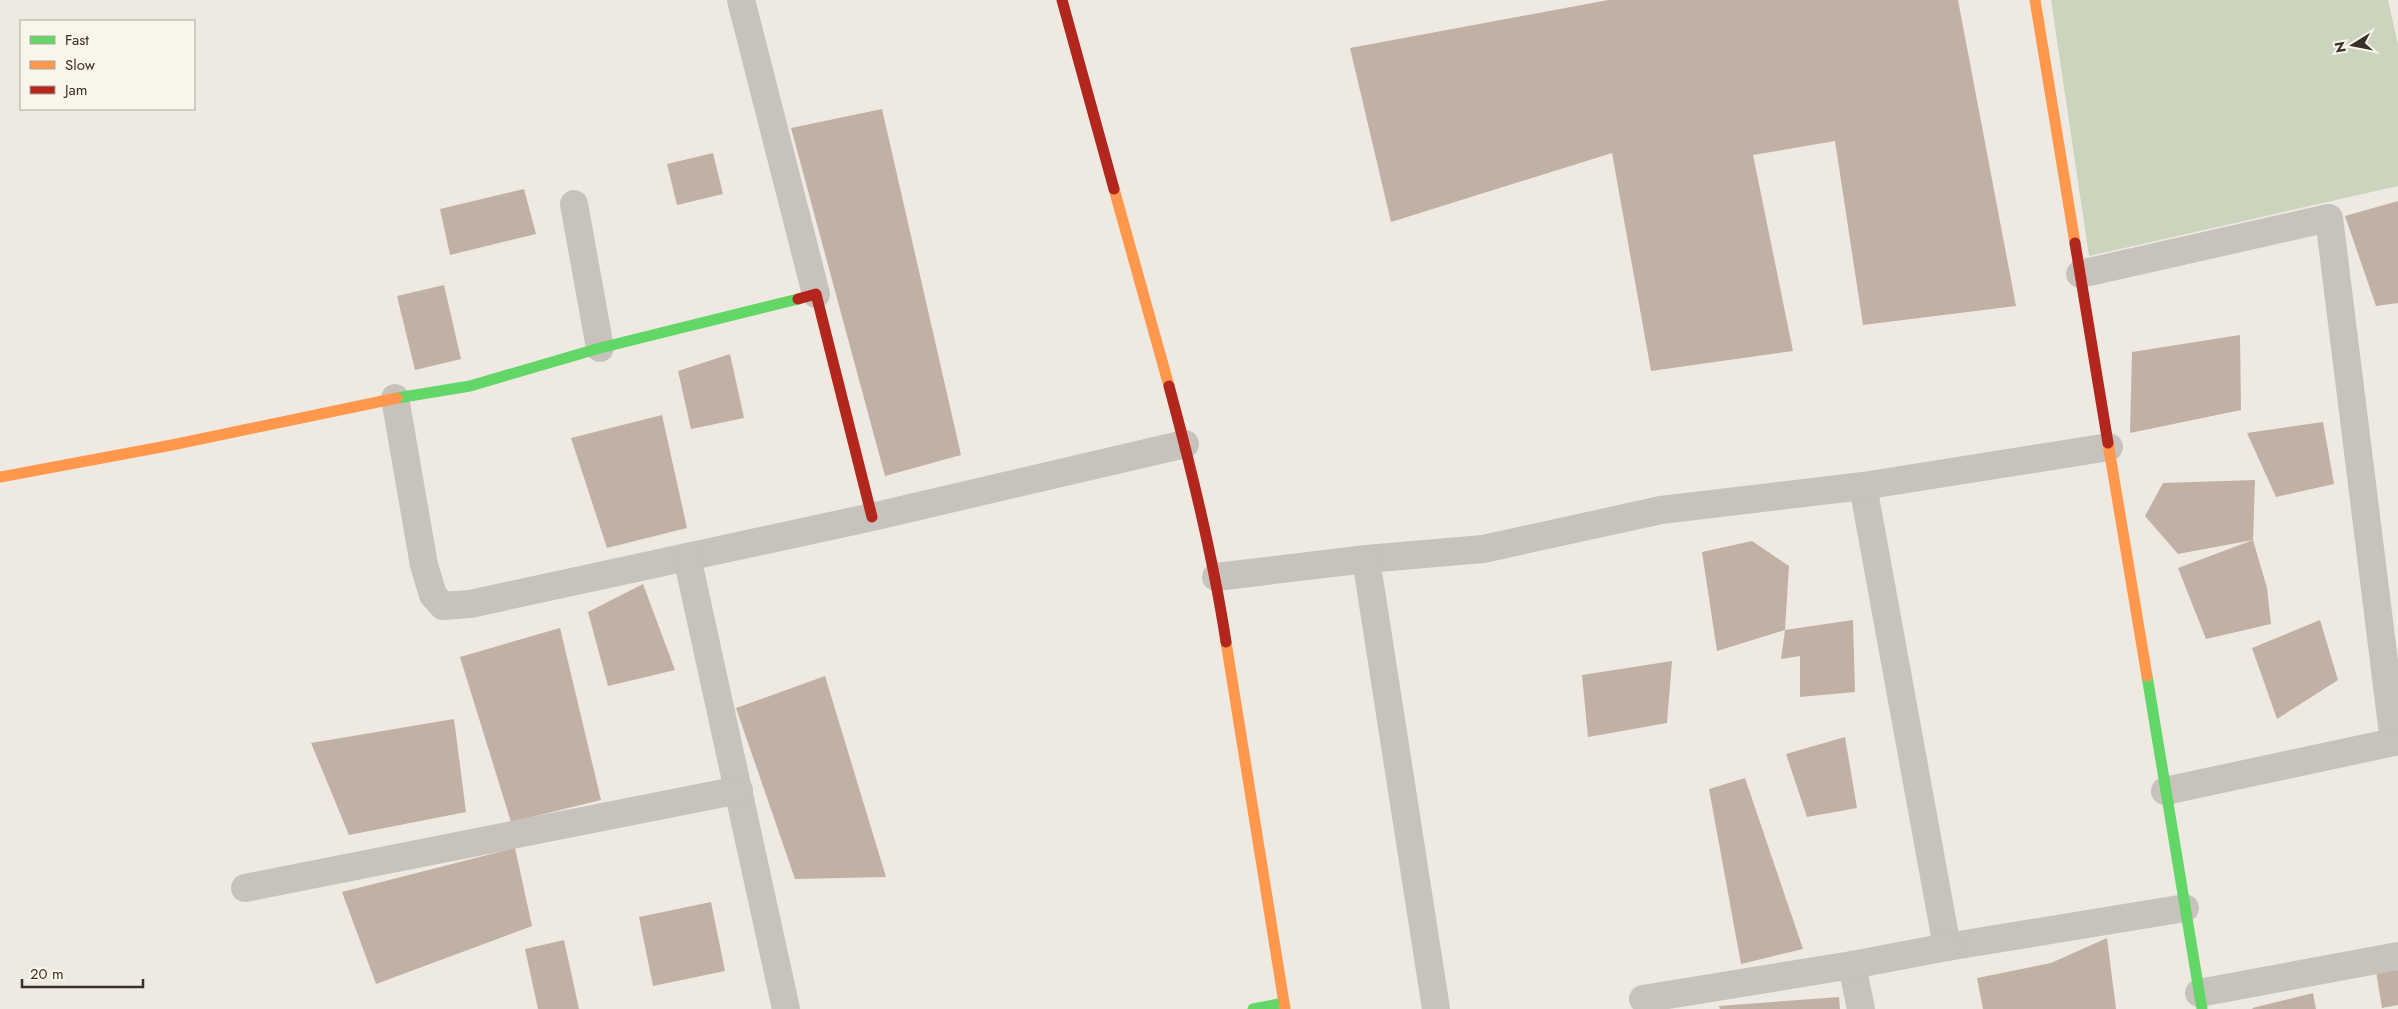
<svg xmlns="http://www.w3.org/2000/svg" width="2398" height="1009" font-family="Jost,sans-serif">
  <rect width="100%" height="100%" fill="#eeeae2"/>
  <polygon fill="#cbd4bc" points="2051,0 2388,0 2398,45 2398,186 2089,256"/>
  <g fill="#c1b1a4">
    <polygon points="1608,0 1958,0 2016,306 1863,325 1835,141 1753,155 1793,351 1651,371 1612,153 1391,222 1350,48"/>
    <polygon points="882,109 961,455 885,476 791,128"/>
    <polygon points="713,153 723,194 677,205 667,164"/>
    <polygon points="524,189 536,234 450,255 440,209"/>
    <polygon points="2398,201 2398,303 2376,306 2345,216"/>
    <polygon points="444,285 461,359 415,370 397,296"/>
    <polygon points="2240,335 2241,410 2130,433 2132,352"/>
    <polygon points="730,354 744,418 691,429 678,371"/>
    <polygon points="662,415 687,528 607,548 571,438"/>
    <polygon points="2323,422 2334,484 2276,497 2247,433"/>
    <polygon points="2255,480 2253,540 2178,554 2145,516 2163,483"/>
    <polygon points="2253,540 2267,588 2271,624 2206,639 2178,568"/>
    <polygon points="1752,541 1789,566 1785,630 1717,651 1702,552"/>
    <polygon points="643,584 675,670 608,686 588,612"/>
    <polygon points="1853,620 1855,692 1800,697 1800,656 1781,659 1785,630"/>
    <polygon points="2320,620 2338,680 2277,719 2252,648"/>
    <polygon points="560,628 601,800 511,822 460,657"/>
    <polygon points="1672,661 1667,723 1588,737 1582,675"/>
    <polygon points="825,676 886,877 795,879 736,708"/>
    <polygon points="454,719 466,812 349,835 311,743"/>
    <polygon points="1845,737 1857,808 1807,817 1786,754"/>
    <polygon points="1745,778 1803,949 1741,964 1709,789"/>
    <polygon points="515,848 532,926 376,984 342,892"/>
    <polygon points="711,902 725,971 653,986 639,917"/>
    <polygon points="2107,938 2116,1009 1983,1009 1977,978 2051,963"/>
    <polygon points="564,940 579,1009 538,1009 525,949"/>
    <polygon points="2398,967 2398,1005 2382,1008 2376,971"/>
    <polygon points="2313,993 2316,1009 2253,1009 2252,1008"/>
    <polygon points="1839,997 1840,1009 1720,1009 1719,1006"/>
  </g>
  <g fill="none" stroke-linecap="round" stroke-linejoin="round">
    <g stroke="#c7c2bb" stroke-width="28">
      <polyline points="741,0 816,294"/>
      <polyline points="574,204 600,348"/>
      <polyline points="2080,274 2329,218 2394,742 2398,741"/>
      <polyline points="395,398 424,565 433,595 443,606 470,604 872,517 1185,444"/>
      <polyline points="1863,486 1947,947 2185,908"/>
      <polyline points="687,557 786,1009"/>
      <polyline points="1366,559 1483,549 1661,510 1863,486 2109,447"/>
      <polyline points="1216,577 1366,559 1436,1009"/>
      <polyline points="2165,791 2394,742"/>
      <polyline points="245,888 739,790"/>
      <polyline points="1852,965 1861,1009"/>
      <polyline points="2199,993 2398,956"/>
      <polyline points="1643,999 1852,965 1947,947"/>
    </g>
    <g stroke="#63d668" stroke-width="11">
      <polyline points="397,398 470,386 600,348 798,299"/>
      <polyline points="2147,676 2202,1009"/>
      <polyline points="1253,1009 1284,1003"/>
    </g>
    <g stroke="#ff974d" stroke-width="11">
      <polyline points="2035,0 2075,243"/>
      <polyline points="1114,189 1169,386"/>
      <polyline points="2108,443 2147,676"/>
      <polyline points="0,477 172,445 397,398"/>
      <polyline points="1226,642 1285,1009"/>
    </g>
    <g stroke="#b3261e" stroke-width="11">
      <polyline points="1062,0 1114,189"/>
      <polyline points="2075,243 2108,443"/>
      <polyline points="798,299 816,294 872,517"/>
      <path d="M1169,386C1192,471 1213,556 1226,642"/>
    </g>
  </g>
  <rect x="20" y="20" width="175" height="90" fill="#faf5ea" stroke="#aca69d"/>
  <rect x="30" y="36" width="25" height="8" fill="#63d668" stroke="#aca69d"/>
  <text x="65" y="45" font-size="15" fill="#383029">Fast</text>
  <rect x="30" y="61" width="25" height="8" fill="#ff974d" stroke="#aca69d"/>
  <text x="65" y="70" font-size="15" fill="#383029">Slow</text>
  <rect x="30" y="86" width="25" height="8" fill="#b3261e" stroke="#aca69d"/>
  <text x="65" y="95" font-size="15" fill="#383029">Jam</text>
  <g transform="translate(2353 45) rotate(260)" stroke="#faf5ea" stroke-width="4" paint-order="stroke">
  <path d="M0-4L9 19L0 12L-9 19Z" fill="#383029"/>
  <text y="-8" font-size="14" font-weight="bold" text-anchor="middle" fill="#383029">N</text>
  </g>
  <path d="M22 979v8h121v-8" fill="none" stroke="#383029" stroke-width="2.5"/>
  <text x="30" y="979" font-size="15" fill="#383029" stroke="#faf5ea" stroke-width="4" paint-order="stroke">20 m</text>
</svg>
